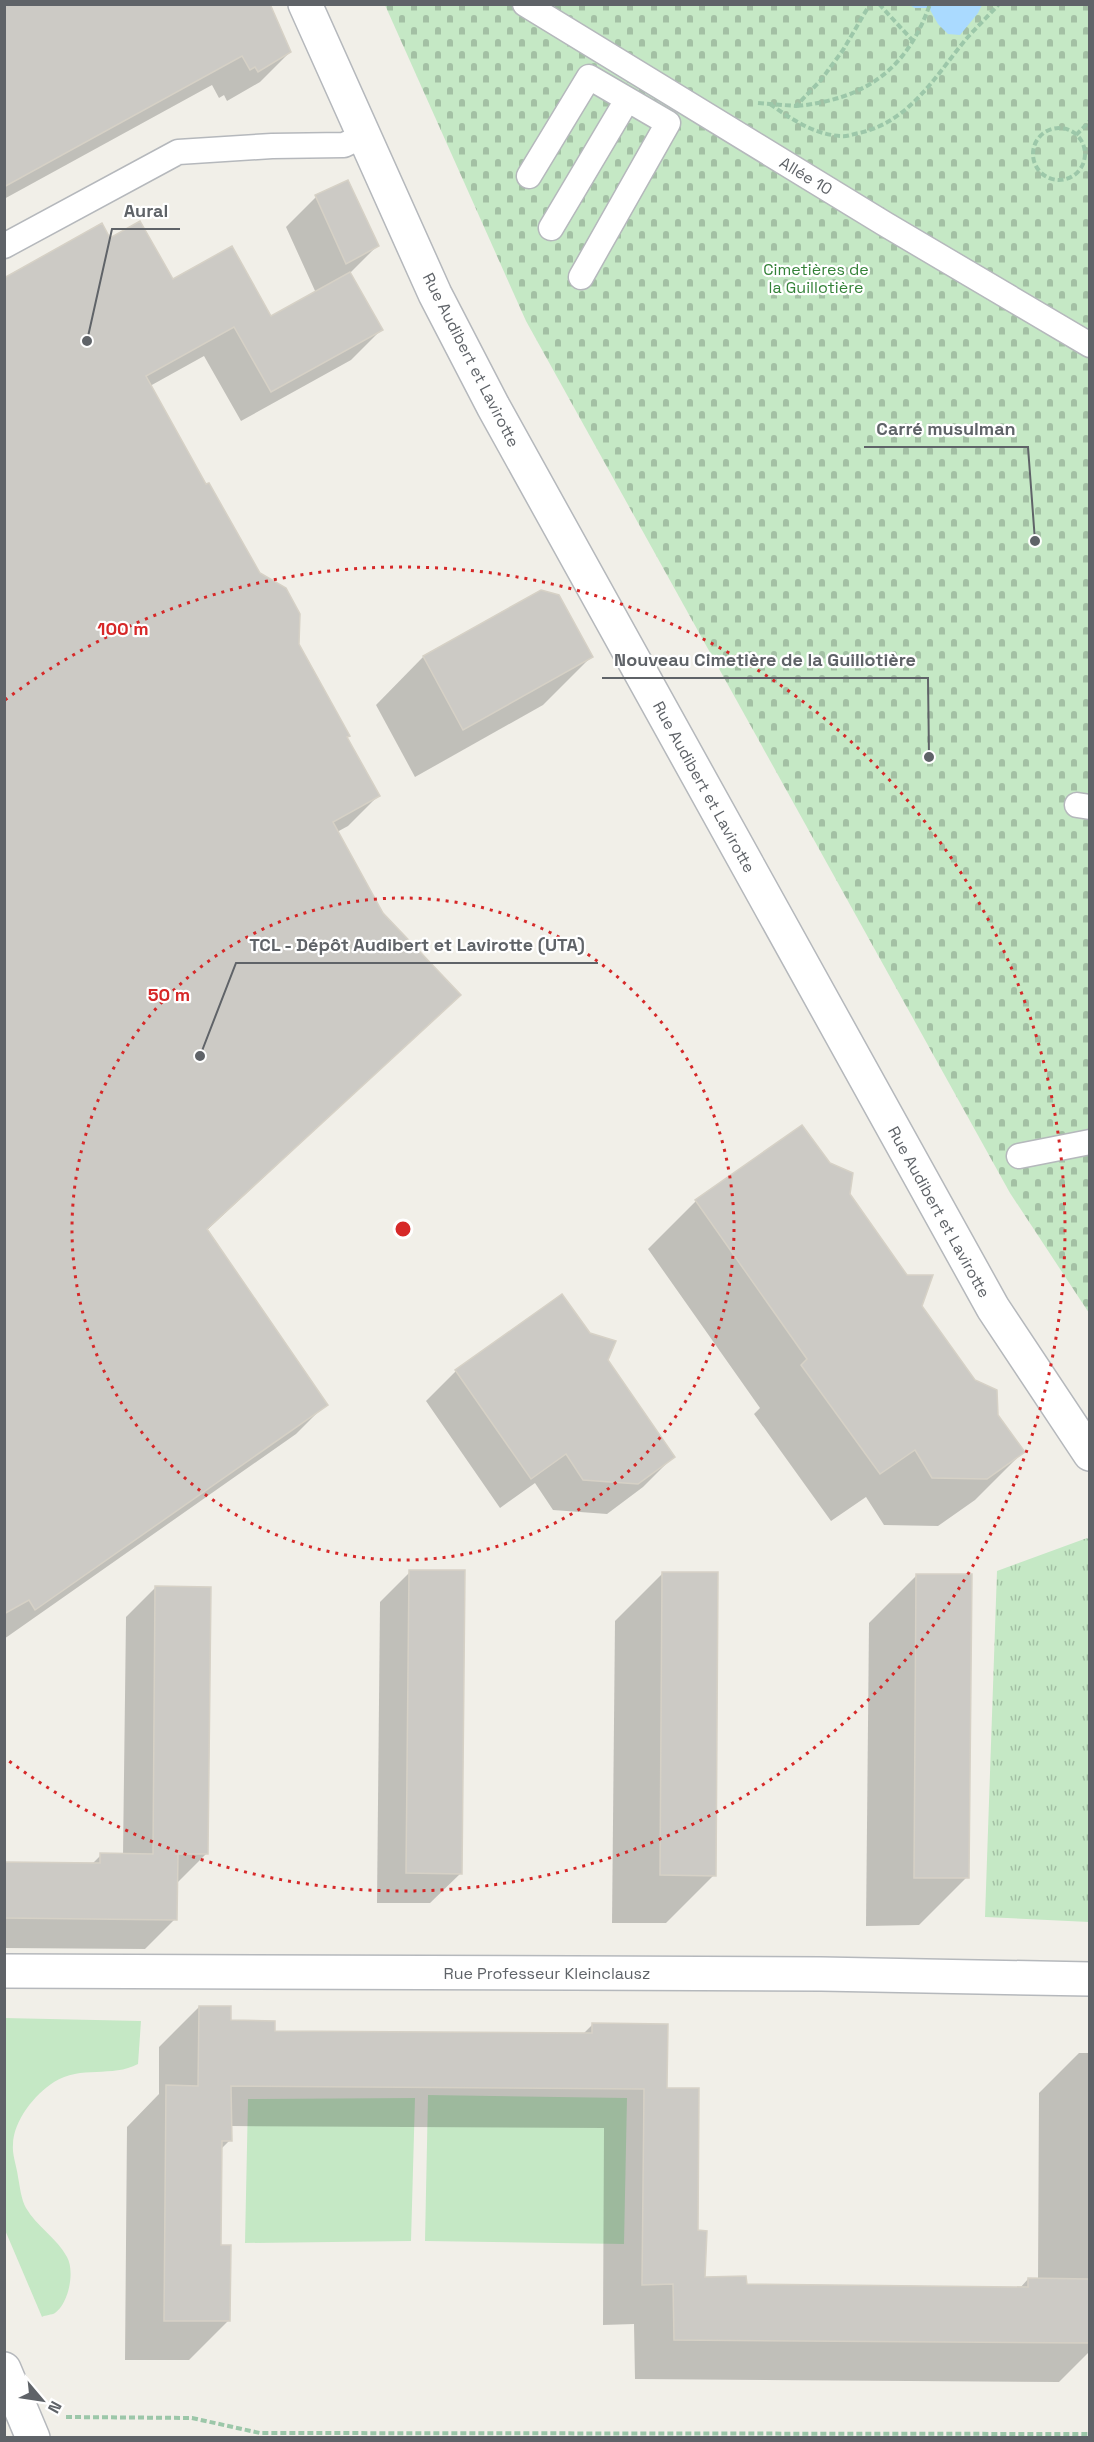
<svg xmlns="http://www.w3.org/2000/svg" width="1094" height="2442" font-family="'Space Grotesk',sans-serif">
  <defs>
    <pattern id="cemetery-stones" width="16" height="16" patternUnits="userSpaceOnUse" patternTransform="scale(1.5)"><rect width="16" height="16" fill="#c5e8c5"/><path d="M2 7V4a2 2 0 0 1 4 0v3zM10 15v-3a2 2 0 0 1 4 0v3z" fill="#a3c0a4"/></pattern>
    <pattern id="park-tufts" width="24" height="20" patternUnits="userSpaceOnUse" patternTransform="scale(1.5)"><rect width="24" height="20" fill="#c5e8c5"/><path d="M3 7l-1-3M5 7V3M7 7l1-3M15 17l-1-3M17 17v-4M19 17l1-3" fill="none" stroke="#a3c0a4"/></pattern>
  </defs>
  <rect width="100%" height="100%" fill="#f1efe8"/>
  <g fill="#c5e8c5">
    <path d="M4,2018L141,2021L138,2064C112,2078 81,2065 54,2082C35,2094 13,2121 13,2145C12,2155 17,2167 18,2177C20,2187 21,2199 26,2208C37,2227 57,2238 67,2257C75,2271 69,2303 55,2313C52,2315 45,2315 42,2317L5,2230Z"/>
    <polygon points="428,2095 627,2098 624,2244 425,2241"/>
    <polygon points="415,2098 411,2241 245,2243 248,2099"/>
  </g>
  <polygon fill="url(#cemetery-stones)" points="385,5 1089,5 1089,1313 1010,1193 526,321"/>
  <polygon fill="url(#park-tufts)" points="1087,1538 1090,1541 1089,1922 985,1917 997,1571"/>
  <polygon fill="#aadaff" points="909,5 982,5 978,13 960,35 948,34 938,24 929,8 915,8"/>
  <g fill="#0003">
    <polygon points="4,4 290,52 260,82 227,101 224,95 219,98 212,85 4,199"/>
    <polygon points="316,197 377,246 349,274 381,330 351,360 241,421 204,356 150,386 349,736 346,738 378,796 348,826 337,832 381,914 459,995 206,1231 326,1404 296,1434 4,1639 4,280 110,240 173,281 270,318 316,293 286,227"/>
    <polygon points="541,592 591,657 543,705 415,777 376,705 423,657"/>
    <polygon points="848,1194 921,1307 1023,1452 975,1500 938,1526 884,1525 866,1497 831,1521 754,1414 760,1408 648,1249 696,1201"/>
    <polygon points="607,1360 673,1457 643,1487 607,1514 553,1510 535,1483 500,1508 426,1401 456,1371"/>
    <polygon points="410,1572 461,1873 430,1903 377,1903 380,1602"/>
    <polygon points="663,1573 714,1875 666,1923 612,1923 615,1621"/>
    <polygon points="917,1575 967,1877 919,1925 866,1926 869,1623"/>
    <polygon points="156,1587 207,1853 176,1884 175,1919 145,1949 4,1948 4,1863 91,1865 101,1855 123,1855 126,1617"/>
    <polygon points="199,2007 229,2022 273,2032 583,2034 593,2024 665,2090 704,2278 745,2286 1020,2288 1028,2279 1038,2280 1039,2093 1079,2053 1090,2053 1090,2351 1059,2382 635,2379 634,2324 603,2325 604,2128 230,2126 230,2140 220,2150 219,2247 229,2320 189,2360 125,2360 127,2127 159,2094 159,2047"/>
  </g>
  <g fill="#cccac5" stroke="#d6d1c6" stroke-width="1.5">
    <polygon points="4,4 270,4 291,52 258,72 255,67 250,70 242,56 4,187"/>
    <polygon points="348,180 379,246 346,264 315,195"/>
    <polygon points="140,221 173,279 232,246 271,316 350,272 383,330 271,392 234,327 146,376 206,484 209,483 260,573 286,588 300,614 299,644 350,736 347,737 380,796 333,822 383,913 461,995 207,1229 328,1405 35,1610 29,1600 4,1614 4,278 102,223 110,238"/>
    <polygon points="541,590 559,595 593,657 463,730 423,656"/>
    <polygon points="802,1125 830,1163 853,1173 850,1194 907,1275 933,1275 922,1306 975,1380 997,1390 998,1415 1025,1452 987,1479 932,1478 915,1450 880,1474 801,1365 807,1359 695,1200"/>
    <polygon points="562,1294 590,1333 616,1341 608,1360 675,1457 638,1484 583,1480 566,1454 531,1479 455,1370"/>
    <polygon points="409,1570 465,1570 462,1874 406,1873"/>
    <polygon points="662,1572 718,1572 716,1876 660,1875"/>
    <polygon points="916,1574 972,1574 969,1878 914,1878"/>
    <polygon points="155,1586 211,1587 208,1854 175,1854 178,1854 177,1920 4,1918 4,1862 100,1863 100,1853 153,1854"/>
    <polygon points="199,2006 231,2006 231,2020 275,2021 275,2031 592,2033 592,2023 668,2024 667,2088 699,2088 698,2230 707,2231 705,2277 746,2276 747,2284 1028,2287 1028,2278 1089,2279 1089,2343 674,2340 673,2284 642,2285 644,2089 231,2086 232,2141 222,2141 221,2245 231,2245 230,2321 164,2321 166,2085 198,2086"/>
  </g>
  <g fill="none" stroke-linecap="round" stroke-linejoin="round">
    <defs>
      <g id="lane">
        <polyline points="525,4 885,224 1090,345"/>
        <polyline points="529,176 589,77 668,123 581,277"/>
        <polyline points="551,228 627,100"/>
        <polyline points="4,246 178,152 272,146 344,145 365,135"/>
        <polyline points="1077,805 1090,807"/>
        <polyline points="1019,1156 1090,1142"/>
      </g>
      <g id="street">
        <polyline points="305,4 435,294 493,406 993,1308 1090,1454"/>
        <polyline points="4,1971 821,1974 1090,1979"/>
        <polyline points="4,2369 33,2438"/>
      </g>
    </defs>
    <use href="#lane" stroke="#b5b8bc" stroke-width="27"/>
    <use href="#street" stroke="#b5b8bc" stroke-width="36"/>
    <g stroke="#9cc7a9" stroke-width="4" stroke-dasharray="6 3" stroke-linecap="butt">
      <polyline points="879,4 914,42"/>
      <polyline points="758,103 796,106 821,80 843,50 870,4"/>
      <path d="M770,104C791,119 815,135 841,136C847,137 853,134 859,133C910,122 936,75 967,38C977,27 988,16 999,4"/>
      <path d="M797,106C865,99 907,70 930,4"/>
      <circle cx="1059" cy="154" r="26"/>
      <polyline points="1076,135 1090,121"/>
      <polyline points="66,2417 192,2418 260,2433 1090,2434"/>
    </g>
    <use href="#lane" stroke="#fff" stroke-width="24"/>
    <use href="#street" stroke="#fff" stroke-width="33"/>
  </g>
  <g fill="none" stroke="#d62828" stroke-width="3" stroke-dasharray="3 6">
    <circle cx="403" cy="1229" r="331"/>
    <path d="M5 700A662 662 0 1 1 5 1758"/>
  </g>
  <g text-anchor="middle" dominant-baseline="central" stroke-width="4.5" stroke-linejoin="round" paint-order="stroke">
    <g font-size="16" fill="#5f6368" stroke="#fff">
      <text transform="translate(806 176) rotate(31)">Allée 10</text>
      <text transform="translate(471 360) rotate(63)">Rue Audibert et Lavirotte</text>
      <text transform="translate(704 787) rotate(61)">Rue Audibert et Lavirotte</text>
      <text transform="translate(939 1212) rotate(61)">Rue Audibert et Lavirotte</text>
      <text x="547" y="1973">Rue Professeur Kleinclausz</text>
    </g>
    <g font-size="16" fill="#348238" stroke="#fff">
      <text x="816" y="269">Cimetières de<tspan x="816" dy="18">la Guillotière</tspan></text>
    </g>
  </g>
  <circle cx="403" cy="1229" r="9" fill="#d62828" stroke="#fff" stroke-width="3"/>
  <g font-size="18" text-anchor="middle" font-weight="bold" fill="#d62828" stroke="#fff" stroke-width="4.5" stroke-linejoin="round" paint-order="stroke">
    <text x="123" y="635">100 m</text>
    <text x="169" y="1001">50 m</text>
  </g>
  <path fill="none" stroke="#5f6368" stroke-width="2" d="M87 341L112 229H180M1035 541L1028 447H864M929 757L928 678H602M200 1056L236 963H598"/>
  <g fill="#5f6368" stroke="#fff" stroke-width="2">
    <circle cx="87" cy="341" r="6"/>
    <circle cx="1035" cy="541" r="6"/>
    <circle cx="929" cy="757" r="6"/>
    <circle cx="200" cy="1056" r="6"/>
  </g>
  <g font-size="18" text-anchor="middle" font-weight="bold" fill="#5f6368" stroke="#fff" stroke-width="4.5" stroke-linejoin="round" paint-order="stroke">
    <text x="146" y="217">Aural</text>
    <text x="946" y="435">Carré musulman</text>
    <text x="765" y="666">Nouveau Cimetière de la Guillotière</text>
    <text x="417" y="951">TCL - Dépôt Audibert et Lavirotte (UTA)</text>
  </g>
  <rect width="1094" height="2442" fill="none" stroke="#5f6368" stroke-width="12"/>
  <g transform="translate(42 2400) rotate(119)" stroke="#ffffff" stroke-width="4.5" paint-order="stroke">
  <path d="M0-4.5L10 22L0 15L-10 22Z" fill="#5f6368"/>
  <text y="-9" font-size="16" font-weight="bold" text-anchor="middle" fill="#5f6368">N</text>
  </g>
</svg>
